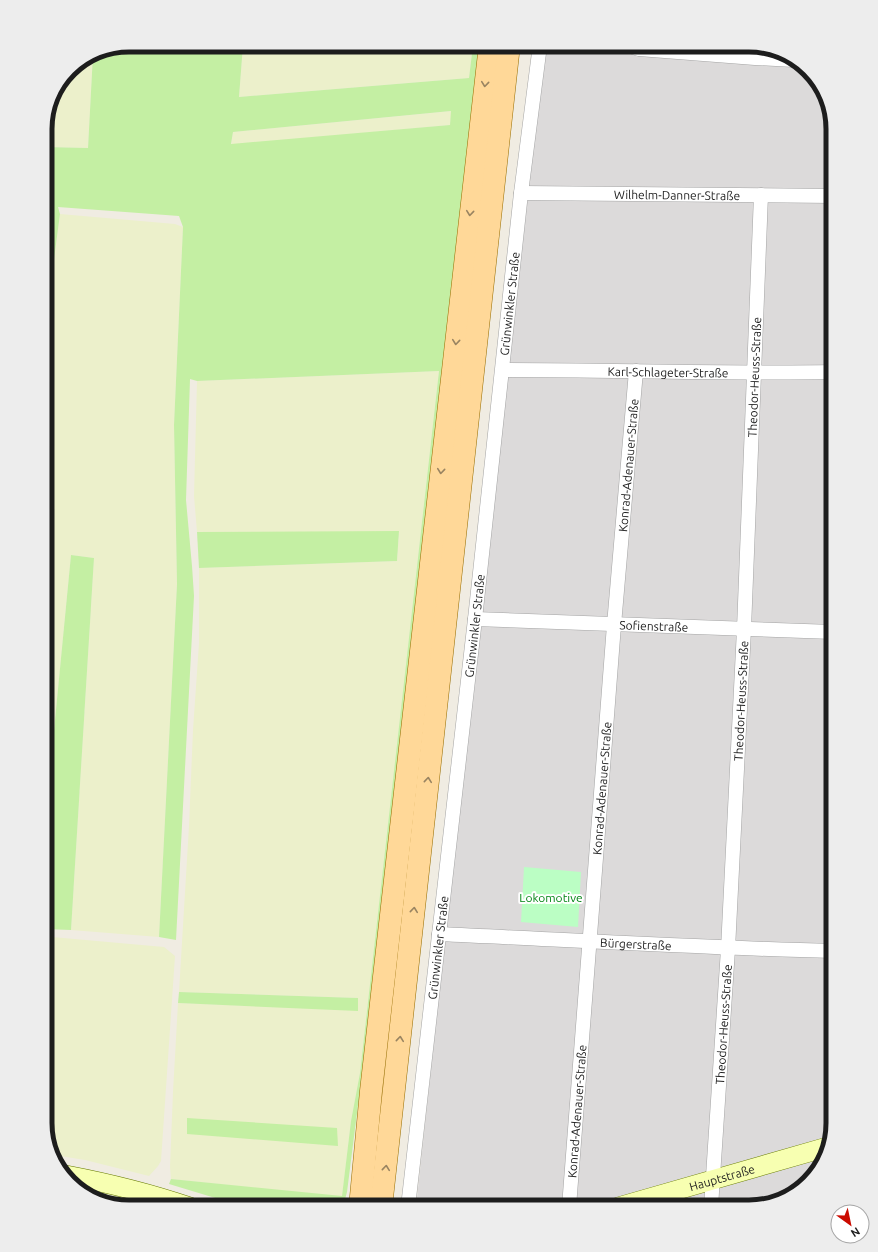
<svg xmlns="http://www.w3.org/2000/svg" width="878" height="1252" font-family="Ubuntu,sans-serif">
  <rect width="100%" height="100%" fill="#f0ece2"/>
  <polygon fill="#dcdada" points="545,45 608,45 627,54 799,64 822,87 833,129 833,1123 822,1165 791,1196 749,1207 416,1207 480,616"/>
  <g fill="#ecf0cb">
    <polygon points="243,45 473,45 469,78 239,97"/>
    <polygon points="93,54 88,148 45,147 45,124 52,97 70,70"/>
    <polygon points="452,111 450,125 231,145 233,132"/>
    <polygon points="60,214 175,224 183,227 174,425 177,584 159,937 71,930 94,558 71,555 45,823 45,327"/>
    <polygon points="439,371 360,1073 351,1121 342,1197 171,1179 170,1167 173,1092 178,1003 358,1010 358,998 179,992 189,826 193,730 199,643 199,568 397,561 399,532 197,532 194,496 197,381"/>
    <polygon points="52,937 164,947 175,956 161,1161 158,1166 149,1176 85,1160 54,1155 45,1123 45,1031"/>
    <polygon points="97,1191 154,1205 154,1207 124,1207 97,1198"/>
  </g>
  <g fill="#c4efa3" fill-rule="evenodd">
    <path d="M129,45H243L239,97L469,78L473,45H484L366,1068L358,1105L347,1192L343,1207H245L169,1184L171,1179L342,1196L351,1121L360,1073L439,371L197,381L190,379L186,500L192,566L194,596L176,940L159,937L177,584L174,425L183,227L179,216L58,207L60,214L45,327V147L88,148L93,54L97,51ZM451,111L450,125L231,144L233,132Z"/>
    <polygon points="683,45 754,45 765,48"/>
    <polygon points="399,531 397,561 199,568 197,532"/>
    <polygon points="71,555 94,558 71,930 45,929 45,823"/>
    <polygon points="52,937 45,1031 45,938"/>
    <polygon points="179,992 358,998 358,1011 178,1003"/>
    <polygon points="187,1118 337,1128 338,1146 187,1134"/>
    <polygon points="78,1187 97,1191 97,1198 83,1193"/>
  </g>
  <polygon fill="#bbfec4" points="524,867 581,872 578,927 521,922"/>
  <polygon fill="#9ecfe1" points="827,1037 833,1037 832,1050 825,1050"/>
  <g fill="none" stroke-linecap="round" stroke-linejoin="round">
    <defs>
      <g id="street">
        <polyline points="627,45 639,49 755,58 794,60"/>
        <path id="s1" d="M521,193L833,196"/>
        <path id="s2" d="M503,370C613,370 723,374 833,372"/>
        <path id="s3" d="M475,619L833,632"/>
        <path id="s4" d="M439,934C571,940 702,948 833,951"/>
        <path id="s5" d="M408,1207L475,619L521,193L540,45"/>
        <path id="s6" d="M569,1207L614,625L636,371"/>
        <path id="s7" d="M711,1207L728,949L744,629L761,195"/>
      </g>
      <g id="secondary">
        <path d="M66,1175C108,1183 149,1193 190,1207"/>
        <path id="s8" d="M618,1207L827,1147"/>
      </g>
      <g id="primary">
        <polyline points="360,1207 371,1091 490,45"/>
        <polyline points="381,1207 509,45"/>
      </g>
    </defs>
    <use href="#street" stroke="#a4a4a4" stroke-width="15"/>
    <use href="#secondary" stroke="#657900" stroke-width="20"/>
    <use href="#primary" stroke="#976d00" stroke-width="23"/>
    <use href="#street" stroke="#fff" stroke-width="14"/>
    <use href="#secondary" stroke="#f7ffb1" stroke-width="19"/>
    <use href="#primary" stroke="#ffd898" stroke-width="22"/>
  </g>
  <defs><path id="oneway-chevron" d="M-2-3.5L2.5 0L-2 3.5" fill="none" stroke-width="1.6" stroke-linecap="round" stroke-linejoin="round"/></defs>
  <g stroke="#998461">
    <use href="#oneway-chevron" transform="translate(485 84) rotate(96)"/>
    <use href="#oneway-chevron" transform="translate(470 213) rotate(96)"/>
    <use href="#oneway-chevron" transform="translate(456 342) rotate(96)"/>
    <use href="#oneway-chevron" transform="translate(441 471) rotate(96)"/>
    <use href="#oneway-chevron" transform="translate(428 780) rotate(-84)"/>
    <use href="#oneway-chevron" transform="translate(414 910) rotate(-84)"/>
    <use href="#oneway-chevron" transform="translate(400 1039) rotate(-84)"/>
    <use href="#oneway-chevron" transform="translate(386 1168) rotate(-84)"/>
  </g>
  <g text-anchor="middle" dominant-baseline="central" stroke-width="4" stroke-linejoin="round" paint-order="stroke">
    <g font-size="12" fill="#1d1d1d" stroke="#fff">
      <text stroke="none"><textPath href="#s1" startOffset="156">Wilhelm-Danner-Straße</textPath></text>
      <text stroke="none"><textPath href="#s5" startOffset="909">Grünwinkler Straße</textPath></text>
      <text stroke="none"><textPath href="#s2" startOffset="165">Karl-Schlageter-Straße</textPath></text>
      <text stroke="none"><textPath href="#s7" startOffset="831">Theodor-Heuss-Straße</textPath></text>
      <text stroke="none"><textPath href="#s6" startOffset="744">Konrad-Adenauer-Straße</textPath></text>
      <text stroke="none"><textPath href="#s5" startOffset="585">Grünwinkler Straße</textPath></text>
      <text stroke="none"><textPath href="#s3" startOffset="179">Sofienstraße</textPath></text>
      <text stroke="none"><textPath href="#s7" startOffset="507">Theodor-Heuss-Straße</textPath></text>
      <text stroke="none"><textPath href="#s6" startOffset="420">Konrad-Adenauer-Straße</textPath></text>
      <text stroke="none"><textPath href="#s4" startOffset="197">Bürgerstraße</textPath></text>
      <text stroke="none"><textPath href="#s5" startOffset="261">Grünwinkler Straße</textPath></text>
      <text stroke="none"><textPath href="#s7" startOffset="183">Theodor-Heuss-Straße</textPath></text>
      <text stroke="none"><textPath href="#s6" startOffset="96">Konrad-Adenauer-Straße</textPath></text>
      <text stroke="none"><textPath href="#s8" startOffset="108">Hauptstraße</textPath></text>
    </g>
    <g font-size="12" fill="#028514" stroke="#fff">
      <text x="551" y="897">Lokomotive</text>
    </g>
  </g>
  <path d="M0 0H878V1252H0ZM129 52H749A77 77 0 0 1 826 129V1123A77 77 0 0 1 749 1200H129A77 77 0 0 1 52 1123V129A77 77 0 0 1 129 52Z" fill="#ededed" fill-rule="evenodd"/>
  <path fill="none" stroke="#1d1d1d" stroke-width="5" d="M129 52H749A77 77 0 0 1 826 129V1123A77 77 0 0 1 749 1200H129A77 77 0 0 1 52 1123V129A77 77 0 0 1 129 52Z"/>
  <g transform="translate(850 1224) rotate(147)"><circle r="19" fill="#ffffff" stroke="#a5a5a5"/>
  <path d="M0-3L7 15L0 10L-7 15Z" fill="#cb0b00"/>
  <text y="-6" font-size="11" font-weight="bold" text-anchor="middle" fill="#1d1d1d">N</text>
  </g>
</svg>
